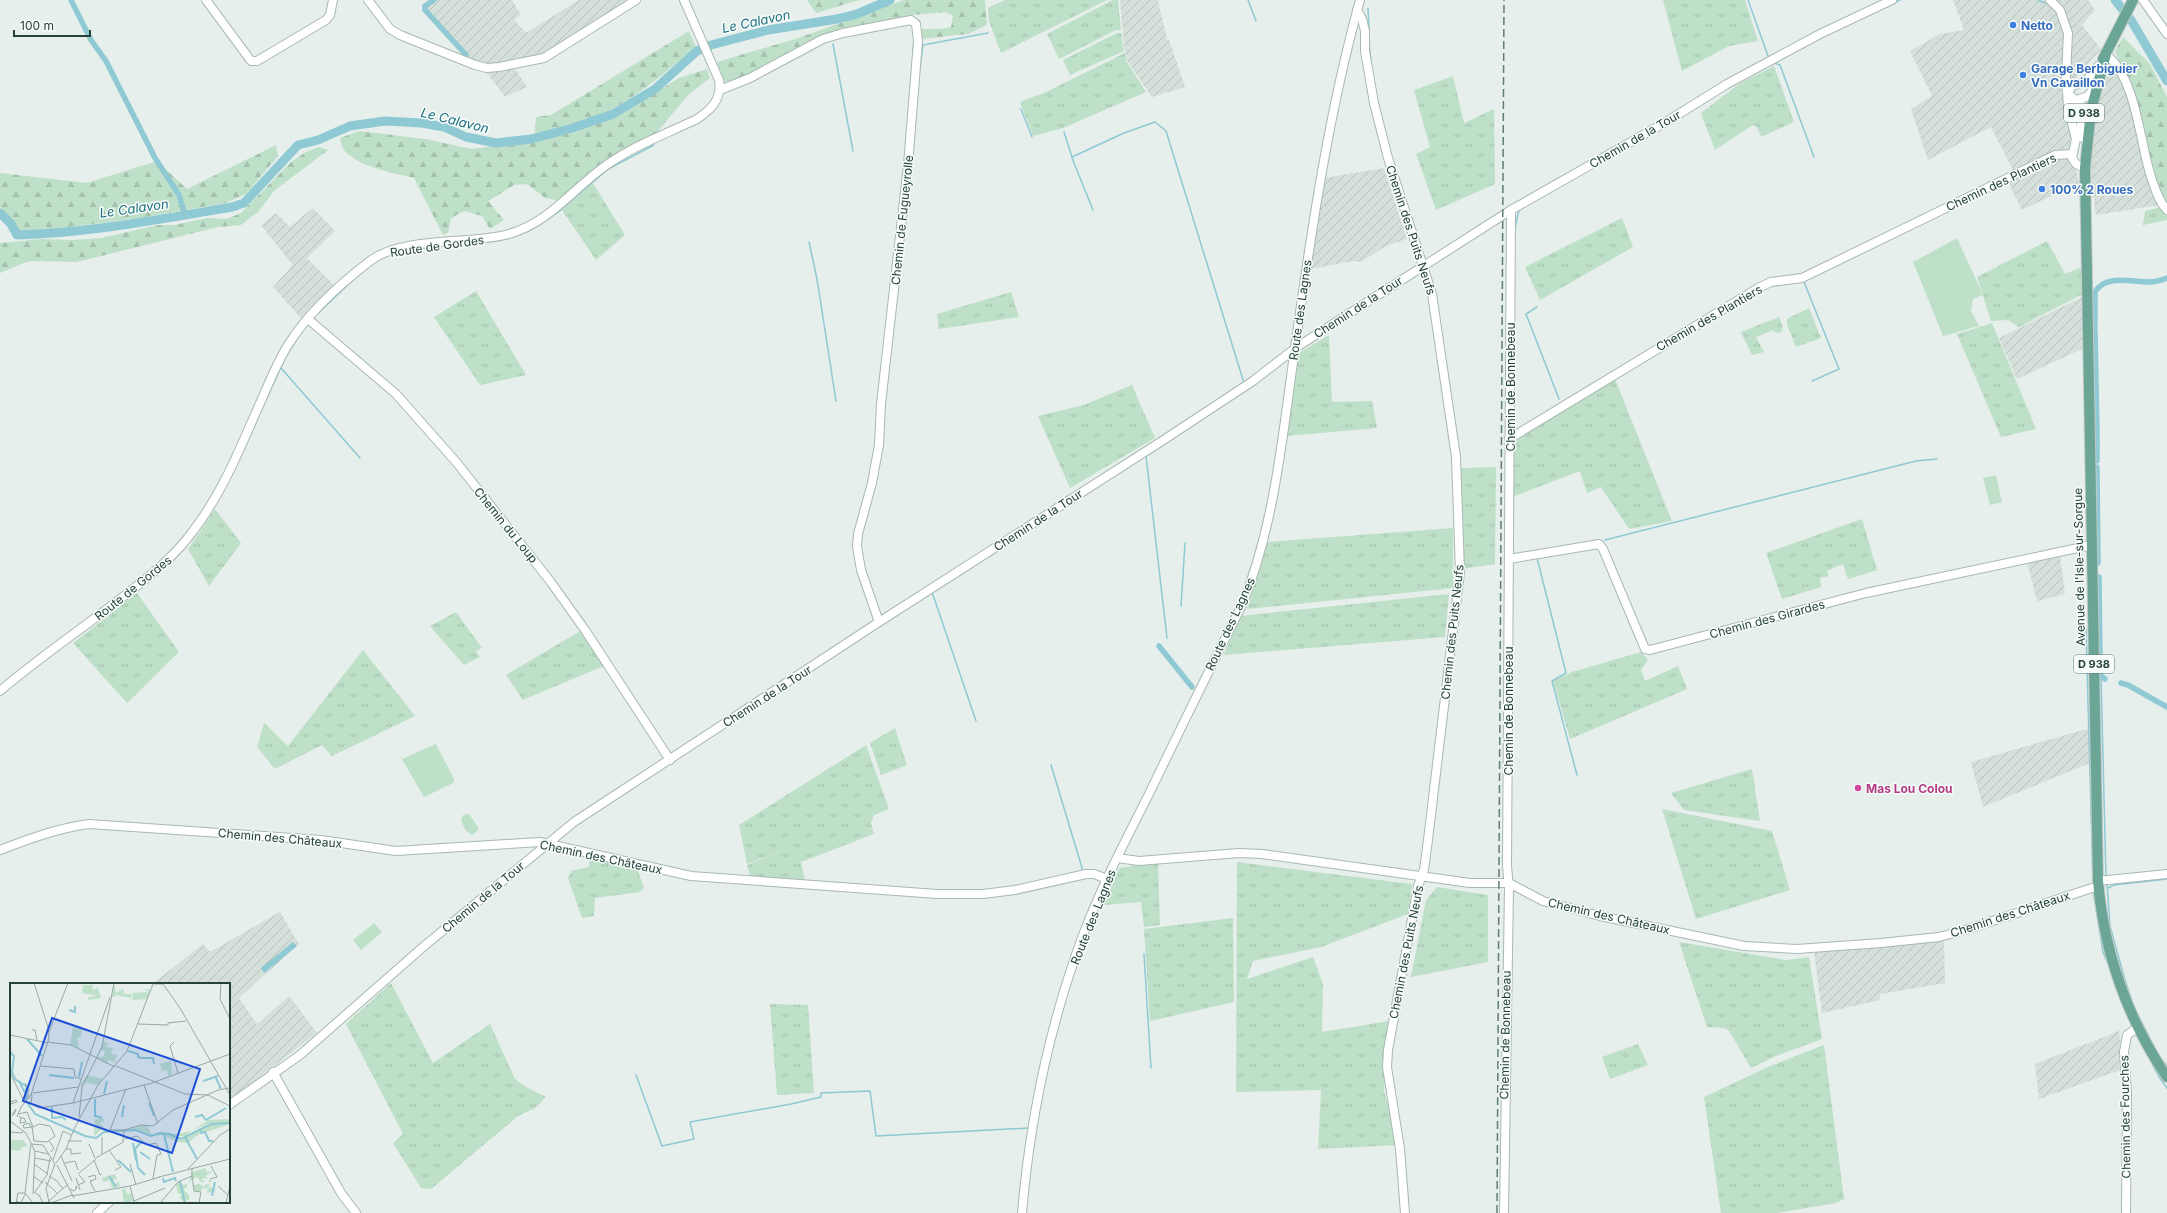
<svg xmlns="http://www.w3.org/2000/svg" width="2167" height="1213" font-family="Inter,sans-serif">
  <defs>
    <pattern id="industrial-furrows" width="10" height="10" patternUnits="userSpaceOnUse"><rect width="10" height="10" fill="#d4dfda"/><path d="M-1 1l2-2M0 10L10 0M9 11l2-2" fill="none" stroke="#b6c1bc"/></pattern>
    <pattern id="grass-tufts" width="24" height="20" patternUnits="userSpaceOnUse"><rect width="24" height="20" fill="#bfe0c8"/><path d="M3 7l-1-3M5 7V3M7 7l1-3M15 17l-1-3M17 17v-4M19 17l1-3" fill="none" stroke="#a4c1ad"/></pattern>
    <pattern id="forest-firs" width="22" height="20" patternUnits="userSpaceOnUse"><rect width="22" height="20" fill="#bfe0c8"/><path d="M5 1l3.5 6h-7zM16 11l3.5 6h-7z" fill="#a4c1ad"/></pattern>
  </defs>
  <rect width="100%" height="100%" fill="#e6efeb"/>
  <g fill="url(#industrial-furrows)">
    <polygon points="436,0 512,0 521,15 514,20 526,33 579,0 631,0 542,56 514,67 527,87 505,97 487,73 476,70 469,59 426,7"/>
    <polygon points="1120,0 1158,0 1167,40 1169,40 1185,87 1152,97 1127,60 1124,47"/>
    <polygon points="1953,0 2088,0 2095,10 2082,25 2101,49 2077,77 2070,143 2079,183 2022,210 2005,176 2014,172 1991,127 1928,160 1911,109 1932,96 1910,51 1940,34 1964,30"/>
    <polygon points="2114,66 2123,83 2159,205 2096,215 2091,177 2092,129 2102,84"/>
    <polygon points="1384,168 1407,239 1386,246 1361,262 1354,261 1310,269 1324,178"/>
    <polygon points="313,208 335,231 307,258 336,287 303,320 273,287 293,265 261,225 276,213 290,227"/>
    <polygon points="2082,297 2084,348 2017,379 1999,338"/>
    <polygon points="2060,556 2065,594 2037,601 2027,562"/>
    <polygon points="2090,728 2090,763 1983,807 1971,762"/>
    <polygon points="280,912 299,944 239,998 257,1024 289,996 317,1033 229,1100 229,984 152,984 203,944 210,952"/>
    <polygon points="1944,940 1945,983 1880,994 1880,1000 1822,1013 1814,952"/>
    <polygon points="2119,1031 2123,1069 2039,1099 2035,1064"/>
  </g>
  <g fill="url(#grass-tufts)">
    <polygon points="1005,0 1107,0 1001,53 989,21 988,8"/>
    <polygon points="1113,0 1118,0 1121,30 1116,30 1059,59 1047,34"/>
    <polygon points="1663,0 1745,0 1758,41 1729,46 1682,71"/>
    <polygon points="1117,33 1121,33 1124,51 1070,75 1063,60"/>
    <polygon points="1125,53 1127,62 1146,92 1063,128 1033,136 1020,102 1046,92"/>
    <polygon points="1774,66 1794,122 1761,137 1757,127 1753,125 1715,150 1701,113 1739,84"/>
    <polygon points="1453,76 1464,123 1494,109 1495,184 1436,210 1416,154 1430,147 1414,90"/>
    <polygon points="593,183 625,235 596,260 562,210"/>
    <polygon points="2161,207 2167,216 2167,220 2143,225 2145,211"/>
    <polygon points="1622,218 1633,247 1540,300 1525,267"/>
    <polygon points="2047,241 2065,274 2084,266 2083,294 2019,327 2008,320 1991,321 1977,277"/>
    <polygon points="476,291 526,375 480,385 434,317"/>
    <polygon points="1011,292 1019,317 939,329 937,314"/>
    <polygon points="1809,308 1821,338 1796,347 1787,325 1787,319"/>
    <path d="M1779,317C1781,323 1785,328 1780,333L1774,332L1773,330L1756,337L1764,352L1752,355L1741,332Z"/>
    <polygon points="1992,323 2036,429 2001,437 1957,334"/>
    <polygon points="1329,335 1332,402 1372,401 1377,428 1287,436 1299,353"/>
    <polygon points="1615,379 1672,521 1629,529 1601,487 1587,493 1580,471 1512,497 1511,441"/>
    <polygon points="1132,385 1155,438 1070,488 1038,416 1084,405"/>
    <polygon points="1496,467 1495,564 1462,569 1460,468"/>
    <polygon points="215,509 241,543 209,586 188,549"/>
    <polygon points="1862,519 1877,570 1848,579 1843,564 1827,571 1829,576 1820,578 1821,587 1782,599 1766,553"/>
    <polygon points="1453,528 1453,588 1247,609 1268,542"/>
    <polygon points="137,593 179,652 127,703 73,643"/>
    <polygon points="1449,594 1445,637 1224,655 1240,616"/>
    <polygon points="456,612 482,648 476,651 480,657 464,665 430,626"/>
    <polygon points="582,630 606,665 523,700 506,675"/>
    <polygon points="363,650 415,716 332,756 322,745 275,769 257,747 264,723 288,746"/>
    <polygon points="1641,652 1648,660 1641,670 1645,681 1678,666 1687,689 1570,739 1553,681 1572,672"/>
    <polygon points="895,728 907,765 881,775 870,743"/>
    <polygon points="866,745 889,809 874,815 871,823 874,834 801,862 805,881 750,876 747,865 783,850 747,864 739,825"/>
    <polygon points="1752,769 1760,821 1684,810 1671,793"/>
    <polygon points="1662,809 1772,831 1790,890 1696,919"/>
    <polygon points="568,852 637,868 644,888 640,892 595,898 594,916 582,918 568,878 571,871 589,867 589,859"/>
    <polygon points="1237,862 1412,884 1408,914 1321,947 1253,961 1247,979 1313,957 1323,984 1322,1032 1389,1021 1384,1091 1394,1127 1397,1145 1318,1149 1321,1090 1236,1092"/>
    <polygon points="1158,863 1160,925 1144,927 1141,902 1104,905 1119,868"/>
    <polygon points="1437,887 1488,895 1488,962 1411,977 1426,900"/>
    <polygon points="1233,918 1234,1002 1150,1021 1144,929"/>
    <polygon points="1679,942 1786,960 1809,957 1822,1039 1776,1056 1751,1068 1729,1031 1725,1028 1707,1027"/>
    <polygon points="391,983 433,1063 490,1024 515,1079 526,1087 546,1097 535,1108 518,1116 431,1189 421,1188 393,1143 403,1134 346,1024"/>
    <polygon points="770,1004 808,1005 814,1093 777,1095"/>
    <polygon points="1638,1044 1648,1065 1610,1079 1602,1057"/>
    <polygon points="1824,1045 1844,1199 1836,1203 1777,1213 1721,1213 1704,1097 1768,1067"/>
  </g>
  <g fill="url(#forest-firs)">
    <polygon points="807,0 859,0 816,13"/>
    <polygon points="904,0 985,0 987,25 968,34 920,39 919,29 941,29 951,27 953,16 946,12 911,15 842,30 741,78 725,82 717,62 798,38"/>
    <path d="M689,31L696,47C660,77 622,111 575,124C562,128 548,130 535,133L536,117L551,115Z"/>
    <path d="M2123,37L2150,64L2167,97V205C2146,175 2142,126 2132,90C2128,77 2120,64 2115,51Z"/>
    <path d="M707,69L710,78L688,95L653,137L604,161L559,201L545,198L527,184L514,185L488,201L504,220L490,229L482,216L464,211L451,218L448,233L443,235L414,178C392,172 360,168 344,150C342,147 341,142 340,138L359,131L425,139L472,149L543,139L577,132L624,112L679,78Z"/>
    <polygon points="276,145 278,156 246,194 226,203 133,219 19,233 14,223 0,207 0,173 87,183 157,161 187,189"/>
    <polygon points="319,147 328,150 274,191 259,211 241,225 218,227 77,262 29,261 0,273 0,243 42,239 72,240 101,238 158,225 174,225 207,218 227,219 241,213 291,162 306,152"/>
  </g>
  <g fill="#bfe0c8">
    <polygon points="1957,238 1983,295 1973,299 1971,311 1979,326 1943,336 1913,262"/>
    <polygon points="1996,475 2002,502 1990,505 1983,478"/>
    <polygon points="436,744 454,779 453,783 424,797 402,759"/>
    <polygon points="469,814 478,827 478,831 472,835 466,831 461,821 463,815"/>
    <polygon points="374,923 382,932 361,950 353,940"/>
  </g>
  <polygon fill="#8ec9d4" points="293,942 297,946 264,973 261,968"/>
  <g fill="none" stroke-linecap="round" stroke-linejoin="round">
    <g stroke="#8ec9d4" stroke-width="1.5">
      <polyline points="1248,0 1256,21"/>
      <polyline points="1748,0 1768,56"/>
      <polyline points="2038,0 2045,3"/>
      <polyline points="1894,3 1900,0"/>
      <polyline points="1368,8 1369,30"/>
      <polyline points="1369,42 1371,62"/>
      <polyline points="833,44 853,151"/>
      <polyline points="913,56 914,40"/>
      <polyline points="1774,63 1780,65 1814,157"/>
      <polyline points="919,75 923,45 988,33"/>
      <polyline points="1021,109 1032,137"/>
      <polyline points="1064,132 1072,157 1124,133 1155,122 1166,131 1244,383"/>
      <polyline points="1072,158 1093,210"/>
      <polyline points="1600,164 1623,151"/>
      <polyline points="1515,228 1519,210"/>
      <polyline points="531,229 557,213 608,169 654,145"/>
      <polyline points="809,242 817,279 836,401"/>
      <polyline points="403,251 453,245"/>
      <polyline points="1804,282 1839,369 1812,381"/>
      <polyline points="1537,307 1526,314 1559,399"/>
      <polyline points="316,321 314,317 354,279"/>
      <polyline points="353,352 374,370"/>
      <polyline points="288,353 300,334"/>
      <polyline points="281,368 360,458"/>
      <polyline points="266,400 286,356"/>
      <polyline points="1146,456 1167,638"/>
      <polyline points="1605,540 1916,461 1937,459"/>
      <polyline points="1537,558 1566,673 1552,681 1577,775"/>
      <polyline points="932,592 976,721"/>
      <polyline points="1181,606 1185,543"/>
      <polyline points="2086,629 2093,885"/>
      <polyline points="2101,676 2106,878"/>
      <polyline points="1051,765 1083,871"/>
      <polyline points="2107,883 2110,926 2125,980 2135,1010"/>
      <polyline points="2108,888 2114,885 2167,879"/>
      <polyline points="2093,891 2103,952 2110,969"/>
      <polyline points="447,922 464,908"/>
      <polyline points="1144,954 1151,1068"/>
      <polyline points="2137,1013 2159,1056"/>
      <polyline points="2135,1032 2159,1077 2167,1088"/>
      <polyline points="294,1055 407,956"/>
      <polyline points="2164,1062 2167,1067"/>
      <polyline points="636,1075 662,1146 694,1139 690,1122 791,1104 821,1097 821,1093 870,1091 876,1136 1029,1128"/>
      <polyline points="245,1089 276,1067"/>
    </g>
    <g stroke="#8ec9d4" stroke-width="5.5">
      <polyline points="71,0 91,40 106,61 155,158 179,195 185,215"/>
      <polyline points="434,0 425,6 425,10 466,55"/>
      <path d="M2095,326V292C2106,274 2132,282 2149,282C2155,282 2161,280 2167,278"/>
      <polyline points="2095,330 2097,432"/>
      <polyline points="2097,436 2097,461"/>
      <polyline points="2097,467 2098,563"/>
      <polyline points="2099,577 2100,661"/>
      <polyline points="1159,646 1192,687"/>
      <polyline points="2100,667 2100,675 2105,679"/>
      <polyline points="2121,683 2128,685 2167,707"/>
    </g>
    <g stroke="#8ec9d4" stroke-width="9">
      <polyline points="2115,0 2131,20 2167,81"/>
      <path d="M0,213L11,224L17,235C89,233 161,219 232,207L244,203L298,145L318,140L350,126L385,121L422,123L444,127L466,137L496,143L531,139L573,128L613,114L655,89L697,51L711,45L768,30L837,19L857,14L890,0"/>
    </g>
    <defs>
      <g id="minor">
        <polyline points="206,0 251,61 257,61 326,20 330,15 333,0"/>
        <polyline points="368,0 390,29 400,35 475,65 487,68 499,67 544,58 636,0"/>
        <polyline points="2050,0 2060,10 2068,33 2066,77 2068,107 2076,139 2072,158 2076,164 2085,168"/>
        <polyline points="2143,0 2167,34"/>
        <polyline points="1357,10 1362,19 1365,31 1365,51 1374,103 1388,158 1432,294 1456,457 1460,572 1428,840 1424,870 1418,886 1388,1050 1387,1067 1400,1149 1405,1213"/>
        <path d="M2106,54C2138,81 2139,143 2152,180C2156,191 2159,202 2167,210"/>
        <path d="M2094,85C2091,96 2086,98 2075,100L2068,93L2072,86L2085,82L2098,66"/>
        <polyline points="720,90 750,78 823,39 843,33 911,20 916,24 918,41 908,165 881,404 879,445 872,483 858,534 857,546 861,570 879,622"/>
        <polyline points="2072,102 2075,100 2081,105 2081,131 2083,138"/>
        <polyline points="308,319 396,394 457,463 550,581 585,630 670,760"/>
        <polyline points="1509,439 1760,287 1771,282 1802,278 2055,155 2071,154"/>
        <polyline points="1509,559 1599,544 1603,549 1645,649 1650,650 1866,593 2092,545"/>
        <path d="M0,691C41,656 86,626 128,593C152,574 175,556 193,531C221,495 239,451 257,410C267,388 275,366 288,345C308,313 340,284 370,261C403,236 469,245 509,234C551,222 574,187 608,164C635,145 668,133 697,119C712,109 722,99 719,80L684,0"/>
        <path d="M0,850C29,839 58,828 89,824L321,840L396,851L540,842L691,876L937,894H983L1015,890L1086,874H1094L1107,879"/>
        <polyline points="1117,858 1139,861 1239,853 1262,854 1470,883 1509,883 1543,901 1600,916 1744,946 1797,949 1881,943 1939,937 1965,930 2098,886"/>
        <polyline points="2098,881 2167,874"/>
        <polyline points="273,1072 341,1193 356,1213"/>
        <polyline points="229,1105 300,1055 423,947 574,822 879,622 1162,441 1253,381 1297,347 1511,210 1666,122 1727,84 1820,34 1892,0"/>
        <polyline points="97,1213 109,1202"/>
        <path d="M1022,1213C1030,1119 1050,1024 1083,935C1101,888 1125,841 1148,796C1179,732 1210,668 1242,605C1276,522 1283,429 1296,341C1312,226 1329,112 1360,0"/>
        <polyline points="1504,1213 1509,888 1507,866 1511,210"/>
        <polyline points="2126,1213 2127,1094 2124,1052 2127,1035 2138,1027"/>
      </g>
      <g id="major">
        <path d="M2106,54L2091,110L2085,168L2098,881C2104,952 2127,1018 2167,1077"/>
        <polyline points="2103,59 2133,0"/>
      </g>
    </defs>
    <use href="#minor" stroke="#a8b8b2" stroke-width="10"/>
    <use href="#major" stroke="#c2cac8" stroke-width="12"/>
    <use href="#minor" stroke="#fff" stroke-width="8"/>
    <use href="#major" stroke="#6aa596" stroke-width="10"/>
    <polyline stroke="#5f7d75" stroke-width="1.5" stroke-dasharray="8 4" stroke-linecap="butt" points="1497,1213 1504,0"/>
  </g>
  <g fill="#3f7fe0" stroke="#f7fbf9" stroke-width="1.5">
    <circle cx="2013" cy="25" r="4"/>
    <circle cx="2023" cy="75" r="4"/>
    <circle cx="2042" cy="189" r="4"/>
  </g>
  <circle fill="#d1479c" stroke="#f7fbf9" stroke-width="1.5" cx="1858" cy="788" r="4"/>
  <g text-anchor="middle" dominant-baseline="central" stroke-width="3" stroke-linejoin="round" paint-order="stroke">
    <g fill="#f7fbf9" stroke="#637a73" stroke-width="1">
      <rect x="2064" y="104" width="40" height="18" rx="3"/>
      <rect x="2074" y="655" width="40" height="18" rx="3"/>
    </g>
    <g font-size="11" font-weight="bold" fill="#24423a">
      <text x="2084" y="113">D 938</text>
      <text x="2094" y="664">D 938</text>
    </g>
    <g font-size="12" font-weight="bold" fill="#366cbe" stroke="#f7fbf9" text-anchor="start">
      <text x="2021" y="25">Netto</text>
      <text x="2031" y="68">Garage Berbiguier<tspan x="2031" dy="14">Vn Cavaillon</tspan></text>
      <text x="2050" y="189">100% 2 Roues</text>
    </g>
    <g font-size="12" fill="#24423a" stroke="#f7fbf9">
      <text transform="translate(1635 139) rotate(-30)">Chemin de la Tour</text>
      <text transform="translate(2001 182) rotate(-25)">Chemin des Plantiers</text>
      <text transform="translate(902 220) rotate(-84)">Chemin de Fugueyrolle</text>
      <text transform="translate(1411 230) rotate(72)">Chemin des Puits Neufs</text>
      <text transform="translate(437 246) rotate(-8)">Route de Gordes</text>
      <text transform="translate(1358 307) rotate(-33)">Chemin de la Tour</text>
      <text transform="translate(1300 310) rotate(-82)">Route des Lagnes</text>
      <text transform="translate(1709 318) rotate(-30)">Chemin des Plantiers</text>
      <text transform="translate(1510 387) rotate(-90)">Chemin de Bonnebeau</text>
      <text transform="translate(1038 520) rotate(-33)">Chemin de la Tour</text>
      <text transform="translate(506 525) rotate(51)">Chemin du Loup</text>
      <text transform="translate(2079 567) rotate(-91)">Avenue de l'Isle-sur-Sorgue</text>
      <text transform="translate(133 588) rotate(-39)">Route de Gordes</text>
      <text transform="translate(1767 619) rotate(-15)">Chemin des Girardes</text>
      <text transform="translate(1230 624) rotate(-65)">Route des Lagnes</text>
      <text transform="translate(1452 632) rotate(-84)">Chemin des Puits Neufs</text>
      <text transform="translate(767 696) rotate(-33)">Chemin de la Tour</text>
      <text transform="translate(1508 711) rotate(-90)">Chemin de Bonnebeau</text>
      <text transform="translate(280 838) rotate(5)">Chemin des Châteaux</text>
      <text transform="translate(601 857) rotate(12)">Chemin des Châteaux</text>
      <text transform="translate(483 897) rotate(-40)">Chemin de la Tour</text>
      <text transform="translate(2010 914) rotate(-18)">Chemin des Châteaux</text>
      <text transform="translate(1609 916) rotate(13)">Chemin des Châteaux</text>
      <text transform="translate(1093 917) rotate(-68)">Route des Lagnes</text>
      <text transform="translate(1406 952) rotate(-79)">Chemin des Puits Neufs</text>
      <text transform="translate(1505 1035) rotate(-89)">Chemin de Bonnebeau</text>
      <text transform="translate(2125 1117) rotate(-91)">Chemin des Fourches</text>
    </g>
    <g font-size="12" font-weight="bold" fill="#b23c85" stroke="#f7fbf9" text-anchor="start">
      <text x="1866" y="788">Mas Lou Colou</text>
    </g>
    <g font-size="13" font-style="italic" fill="#1c6f80" stroke="#f7fbf9">
      <text transform="translate(756 21) rotate(-12)">Le Calavon</text>
      <text transform="translate(455 120) rotate(14)">Le Calavon</text>
      <text transform="translate(134 208) rotate(-8)">Le Calavon</text>
    </g>
  </g>
  <g transform="translate(10 983)">
    <rect width="220" height="220" fill="#e6efeb"/>
    <path d="M104,1L106,10L113,6L114,11H122L121,15L106,12L104,14H102ZM73,2H83L82,7L88,5L91,15L78,17V14L88,13L72,10ZM133,6L140,7L137,16L122,17L123,10L139,9ZM63,44L72,45L71,54L67,55L69,65L60,61ZM93,58L98,60L97,64L103,65L101,71L107,72L103,83L104,79L99,77L97,81L87,74L99,73H94L95,68L90,67ZM161,78L162,91L158,93L157,87L152,88L150,81ZM77,92L93,96L87,102L74,99L72,103L70,102ZM85,136H94V139H90L94,145L84,153ZM195,185L197,189L203,188L196,193L198,197H202L201,200L196,195L191,196L195,199H191L187,194L179,199L182,190L176,191ZM105,191L107,196L103,197L105,202L108,198L110,203L102,205L100,197L93,199L92,195ZM170,198L172,202L177,201V204L173,206L179,212V217H175V220L169,214L174,211H168L166,202ZM189,201L194,204L196,201L201,202L197,204L205,205L204,209L196,210L199,206L193,205L191,208H185L183,202ZM115,205L117,211L121,210L123,218L114,220L112,207Z" fill="#bfe0c8"/>
    <path d="M220,136L219,140H200L183,147L199,137ZM202,141H220L190,151L187,148L189,151L178,160L167,159L153,152L146,153L151,150L165,153L161,151L151,149L143,152L150,149L166,151L181,148L175,153H166L171,157L183,149ZM129,143H137L142,152L128,147L115,151L122,148H115ZM2,157H13L18,163L12,164L11,167L6,168L0,166Z" fill="#bfe0c8"/>
    <path fill="none" stroke="#8ec9d4" stroke-width="2" d="M59,27L65,29V23M17,56L32,73M118,68L128,71V74L131,75H143L144,81M0,69L4,73L2,89L5,96L16,103V118L25,131L75,153L86,155L94,149L125,147L141,153L150,150L159,151L171,156L201,141L220,140M39,92L64,95M69,94L72,79M206,95L211,106M9,98L15,110M193,98L208,93M94,111L97,98M85,116V133L92,135M139,120L144,133M42,124V135L52,134L56,137M112,134L114,122M185,134L192,132L196,137L216,125M189,146L191,150L195,149L199,158H203M154,151L163,189M175,154L187,176M132,158L125,166L128,185L135,192M123,160L126,177M130,169L140,176M108,177L121,189M99,193L106,204M153,195L154,199L165,195L166,198M170,198L175,220M202,213L205,199"/>
    <path fill="none" stroke="#98aaa4" stroke-width="1" d="M211,0L210,16L220,36M144,1H153L170,25L220,112M128,41L158,42V40L176,38M22,47H25L27,57M39,49L58,0M0,52L38,60M38,59L61,62L105,84M164,59L160,63L168,90M31,83L64,86L65,94L71,96M106,83L175,111L198,112L220,123M0,90L15,120M15,100L18,104V116M134,102L148,141M116,106L100,147H114L131,142L143,143L163,127L208,107L220,105M23,110L68,104M22,112L21,121L29,125L63,120L142,100L220,71M0,119L6,117L7,119L0,121M63,120L100,14M8,131L17,129L23,144M2,133L4,131L6,126L2,132M9,133L11,135L10,140L16,139L14,135H11M7,134L11,124L21,112L39,55L38,44L24,0M69,134L72,104L92,64L104,0M0,138L16,150L21,160L15,210L23,220M21,144L19,140L13,142L14,145L22,144M22,144L24,158L37,159L45,153L40,143L29,141L23,144M0,149L12,150L13,148M92,154V171M115,156L127,153L137,162L146,160L151,171L147,172L143,196M39,158L44,165L41,169M58,158H72M21,161L33,162L45,181M79,161L85,175M22,162L25,169L23,211M56,166H61V171L71,170M99,167L111,184L105,187M25,168L39,171M51,173L62,198M25,175L41,178M86,175L113,159L114,147M43,177L53,148L61,152M84,177L90,192L92,191M46,180L56,166L65,144L88,102L117,68L143,1M55,180L65,178L68,187M24,181L38,191M120,181L126,202M47,182L64,215M178,186L210,152L220,146M68,191L86,176M23,193L33,200M39,193L47,198L53,206M182,193L184,208L191,209L189,220M78,194L85,192L86,196L80,198M149,194L220,176M66,195L70,207M200,196L207,194L201,183M82,198L80,199L85,208M35,199L47,210M68,202L75,199L69,192M120,203L124,219M208,203L218,212M60,206L64,208L67,205L66,203V206M24,210L37,192L40,175M25,210L29,212L33,220M62,213L120,203L150,194M6,218L11,220L15,211M124,218L155,205M38,219L58,201M39,219L36,205L45,181M6,220L8,210H15M41,220L62,212M121,220H137M150,220L168,199L182,193V186M216,220L220,203"/>
    <path fill="#1d4ed8" fill-opacity="0.15" stroke="#1d4ed8" stroke-width="2" d="M42,35L190,86L162,170L13,118Z"/>
    <rect width="220" height="220" fill="none" stroke="#24423a" stroke-width="2"/>
  </g>
  <path d="M14 30v6h76v-6" fill="none" stroke="#24423a" stroke-width="2"/>
  <text x="20" y="30" font-size="12" fill="#24423a" stroke="#f7fbf9" stroke-width="3" paint-order="stroke">100 m</text>
</svg>
